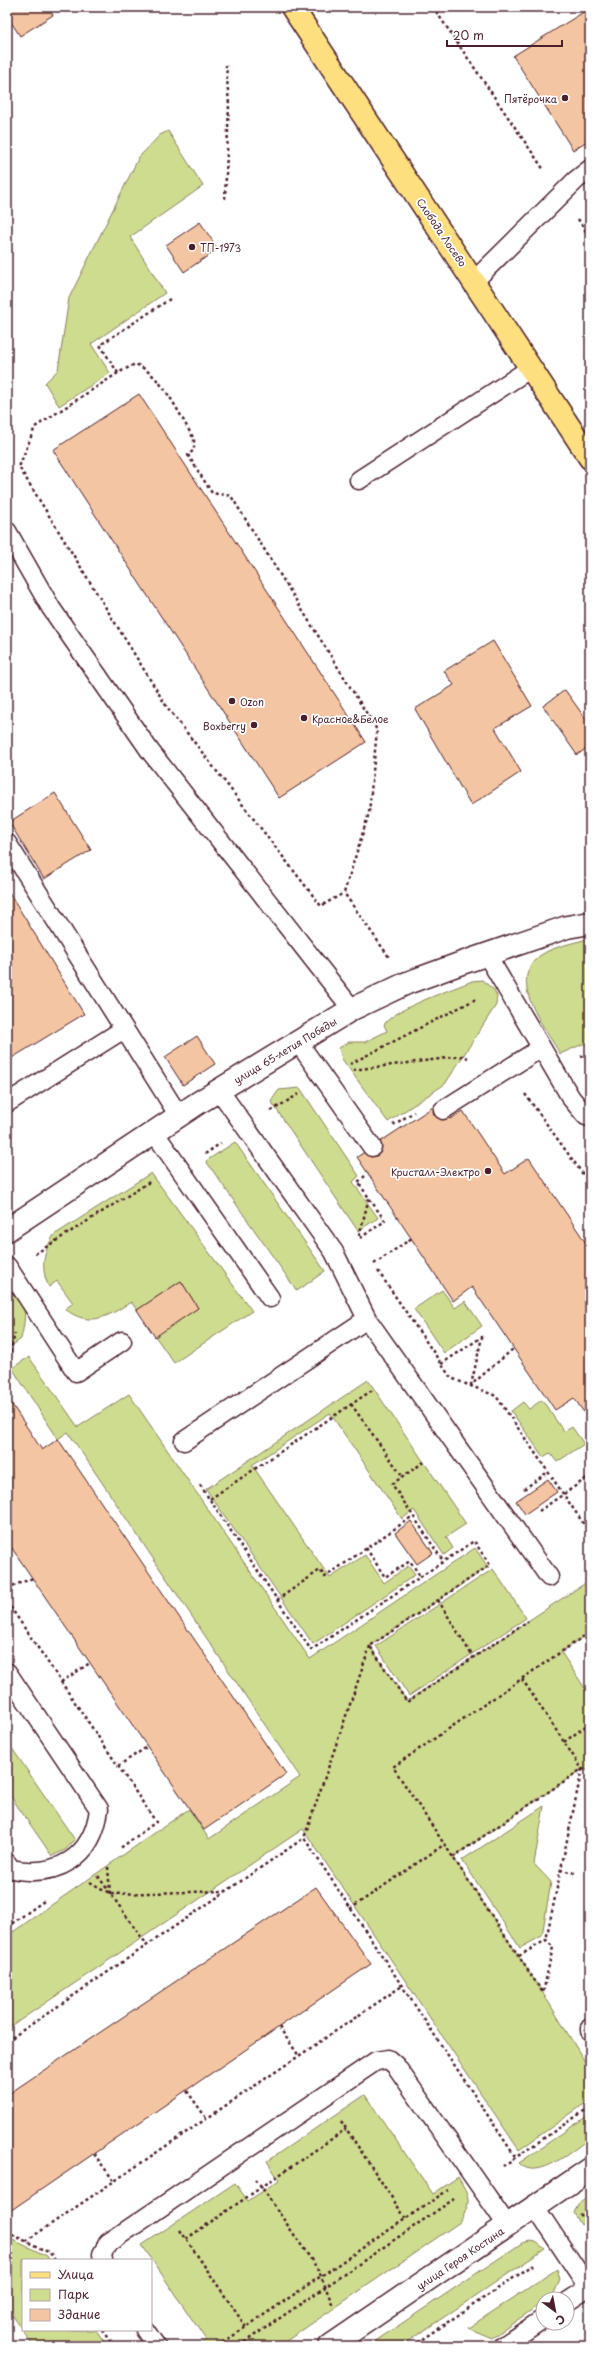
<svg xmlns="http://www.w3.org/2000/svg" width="597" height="2353" font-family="'Playpen Sans',sans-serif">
  <rect width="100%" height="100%" fill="#fff"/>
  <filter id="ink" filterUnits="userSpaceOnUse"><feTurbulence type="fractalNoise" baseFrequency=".025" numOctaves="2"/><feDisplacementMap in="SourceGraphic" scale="8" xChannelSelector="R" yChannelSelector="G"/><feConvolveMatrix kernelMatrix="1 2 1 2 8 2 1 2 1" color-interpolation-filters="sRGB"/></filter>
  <g filter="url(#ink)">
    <g fill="#cedc8f" stroke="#8c7e5d">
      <polygon points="168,131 203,186 130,237 165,293 91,344 110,373 59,406 45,383 58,370 69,298 139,157 160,135"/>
      <path d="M590,938V1041L560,1054C545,1027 505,980 541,955C554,946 575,943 590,938Z"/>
      <path d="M482,980L494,990L497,996L496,1005L445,1084L388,1122L342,1059L339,1048L349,1042H365L387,1031L384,1025C392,1009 454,989 472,981Z"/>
      <polygon points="300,1088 359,1176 353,1182 378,1218 358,1231 271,1101 279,1090"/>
      <polygon points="235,1142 325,1271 297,1291 206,1161"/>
      <path d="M151,1173L252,1311L174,1363L155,1336L198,1308L181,1281L137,1310L131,1302C107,1317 90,1328 65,1309L73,1303L57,1281L49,1287C40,1269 43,1252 54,1235Z"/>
      <path d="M7,1289C29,1303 26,1316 21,1339L7,1349Z"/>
      <polygon points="442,1290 455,1308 465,1301 482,1326 444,1353 414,1309"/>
      <polygon points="29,1357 78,1427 129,1394 310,1659 475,1548 488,1567 370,1646 407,1701 590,1580 590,1632 561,1652 590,1696 590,1771 582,1769 453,1857 543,1993 590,2070 590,2100 519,2150 303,1829 7,2029 7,1936 189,1809 209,1839 300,1777 68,1432 58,1439 12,1368"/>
      <polygon points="368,1380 466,1524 446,1537 453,1548 444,1555 414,1510 402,1519 330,1413 252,1465 330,1578 365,1555 384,1583 408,1566 415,1575 313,1644 206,1489"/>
      <polygon points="542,1400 564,1432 572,1427 584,1444 557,1462 550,1453 543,1457 511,1411 523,1402 529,1409"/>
      <polygon points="493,1569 526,1618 409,1696 376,1646"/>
      <polygon points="7,1741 75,1840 65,1850 52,1856 7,1791"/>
      <polygon points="544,1806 534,1864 551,1882 542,1936 520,1948 462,1860"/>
      <path d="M365,2095L433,2194L458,2177C470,2197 472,2201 460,2222L279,2346H197L206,2340L142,2245L235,2183L248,2201L279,2180L267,2161Z"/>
      <path d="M590,2114V2138C574,2149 537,2183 519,2163Z"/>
      <polygon points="590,2196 590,2219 581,2225 574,2213 578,2204"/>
      <polygon points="7,2237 47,2256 49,2260 23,2260 23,2330 96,2330 107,2346 33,2346 7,2307"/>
      <polygon points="530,2241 536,2242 545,2249 401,2346 368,2346 522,2243"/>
      <polygon points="557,2269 560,2279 553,2296 543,2299 543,2302 492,2338 468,2328"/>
    </g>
    <g fill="#f3c5a2" stroke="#4a1f2b">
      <polygon points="7,7 48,7 53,15 20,36 7,16"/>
      <polygon points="590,8 590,139 573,150 513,56"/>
      <polygon points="200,222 218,249 184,272 166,245"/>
      <polygon points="139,394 366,742 279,798 53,450"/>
      <polygon points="493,641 532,706 495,728 521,772 471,805 415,709 454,685 444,671"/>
      <polygon points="565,690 590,725 590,746 577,755 543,706"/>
      <polygon points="55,793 91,850 44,879 9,822"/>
      <polygon points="7,889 84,1014 7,1061"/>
      <polygon points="197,1036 215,1064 183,1085 165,1057"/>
      <polygon points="439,1103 450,1119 463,1111 505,1174 529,1158 590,1249 590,1421 574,1398 555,1410 472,1287 453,1301 357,1157"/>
      <polygon points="181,1281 198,1308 155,1337 137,1310"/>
      <polygon points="7,1397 42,1450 58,1439 286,1774 204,1830 7,1541"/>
      <polygon points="548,1479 557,1492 525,1514 516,1501"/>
      <polygon points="411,1521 433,1553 417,1564 395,1533"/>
      <polygon points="316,1887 371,1964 7,2213 7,2095"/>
    </g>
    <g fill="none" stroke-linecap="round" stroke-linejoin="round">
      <defs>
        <g id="service">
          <polyline points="474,281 576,180 590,169"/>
          <polyline points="359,480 531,368"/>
          <polyline points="7,531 51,608 150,751 352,1009"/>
          <polyline points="7,843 179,1116"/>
          <polyline points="487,955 571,1098 586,1116 590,1117"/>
          <polyline points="298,1042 372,1147"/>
          <polyline points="7,1103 124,1029"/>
          <polyline points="443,1110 541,1048"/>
          <polyline points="154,1132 270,1298"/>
          <polyline points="7,1266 76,1372 122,1341"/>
          <polyline points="367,1319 549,1577"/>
          <polyline points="184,1441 367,1319 334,1252 219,1090"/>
          <path d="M7,1672L99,1809C93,1858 57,1878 11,1869L7,1863"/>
          <polyline points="590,2028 590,2031"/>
          <polyline points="535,2207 590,2290"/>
          <polyline points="103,2260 102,2254 108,2243 376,2061 388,2059 396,2066 507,2225"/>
          <polyline points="567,2302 588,2288"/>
          <polyline points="145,2330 156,2346"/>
          <polyline points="503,2346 543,2319"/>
        </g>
        <g id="minor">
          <polyline points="7,1230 198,1103 352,1009 407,983 459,964 567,927 590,923"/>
          <polyline points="330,2346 590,2169"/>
        </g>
        <polyline id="primary" points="292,7 590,458"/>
      </defs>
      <use href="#service" stroke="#4a1f2b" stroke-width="21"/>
      <use href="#minor" stroke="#4a1f2b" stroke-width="25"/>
      <use href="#primary" stroke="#4a1f2b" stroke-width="25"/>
      <g stroke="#4a1f2b" stroke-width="2.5" stroke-dasharray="3 3" stroke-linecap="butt">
        <polyline points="433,7 544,170"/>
        <polyline points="225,199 229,105 226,65"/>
        <polyline points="578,219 590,238"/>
        <path d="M170,299L100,345L118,373L135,364C162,374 179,414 194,439V450L188,455L212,493L231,496L377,730L369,813L344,893L389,957"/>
        <polyline points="118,373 35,427 19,467 167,707 321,906 344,893"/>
        <polyline points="581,1057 590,1053"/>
        <polyline points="350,1064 478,998"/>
        <polyline points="353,1070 463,1056 468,1058"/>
        <polyline points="525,1094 590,1184"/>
        <polyline points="271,1111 299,1094"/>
        <polyline points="393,1125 414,1112"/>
        <polyline points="205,1154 221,1143"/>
        <polyline points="359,1236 369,1198"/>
        <polyline points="360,1238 385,1221 358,1182 365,1176"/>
        <polyline points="35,1254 151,1181"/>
        <polyline points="374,1264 412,1238"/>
        <polyline points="378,1271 451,1378 496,1396 590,1533"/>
        <polyline points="7,1357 10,1354 15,1333"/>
        <polyline points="441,1364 482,1337 471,1385 513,1349"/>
        <polyline points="351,1404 403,1477"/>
        <polyline points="424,1462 392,1484 443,1561"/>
        <polyline points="200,1485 311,1650 474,1541 490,1565 370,1646 407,1702 528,1621"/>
        <polyline points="524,1489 548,1472"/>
        <polyline points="210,1499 374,1389"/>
        <polyline points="539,1511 590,1476"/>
        <polyline points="366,1548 385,1577 410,1561 420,1576"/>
        <polyline points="7,1588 33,1578"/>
        <polyline points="277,1600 320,1570 325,1577 413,1516"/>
        <polyline points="438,1600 473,1657"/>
        <polyline points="7,1602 156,1822 119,1849"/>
        <polyline points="370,1646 304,1838 516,2158"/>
        <polyline points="522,1679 582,1769 590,1771"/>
        <polyline points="61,1682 90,1663"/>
        <polyline points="564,1742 590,1723"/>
        <polyline points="118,1766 147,1747"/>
        <polyline points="453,1857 582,1769 546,1940"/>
        <polyline points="108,1867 110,1894"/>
        <polyline points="560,1870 576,1873"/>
        <polyline points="98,1876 147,1945"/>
        <polyline points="90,1882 111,1894 226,1891"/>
        <polyline points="350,1909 445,1844"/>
        <polyline points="7,1927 44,1901"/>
        <polyline points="519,1956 546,1940 553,1947 543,1993 393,1767 590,1632"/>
        <polyline points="279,2027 299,2056"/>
        <polyline points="7,2041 304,1838"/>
        <polyline points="187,2091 207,2119"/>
        <polyline points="341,2121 406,2219"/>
        <polyline points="94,2154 114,2181"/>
        <polyline points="503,2166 590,2107"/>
        <polyline points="256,2179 319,2271 333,2306"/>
        <polyline points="580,2214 590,2224"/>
        <polyline points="180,2230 246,2327"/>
        <polyline points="585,2230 590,2226"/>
        <polyline points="7,2232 50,2253 55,2260"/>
        <polyline points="186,2239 346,2129"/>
        <polyline points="26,2241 402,1986"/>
        <polyline points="102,2330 113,2346"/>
        <polyline points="218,2346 448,2190"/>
        <polyline points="239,2346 454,2199"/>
        <polyline points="412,2346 536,2263"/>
      </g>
      <use href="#service" stroke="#fff" stroke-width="18"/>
      <use href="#minor" stroke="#fff" stroke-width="22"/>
      <use href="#primary" stroke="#fedf80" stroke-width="22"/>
    </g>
  </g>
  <g fill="#4a1f2b" stroke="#fff" stroke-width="1.5">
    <circle cx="565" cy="98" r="4"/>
    <circle cx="192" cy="247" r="4"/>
    <circle cx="232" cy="701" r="4"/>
    <circle cx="304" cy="718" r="4"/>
    <circle cx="254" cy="725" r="4"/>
    <circle cx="488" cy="1171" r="4"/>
  </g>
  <g text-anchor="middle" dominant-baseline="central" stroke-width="3.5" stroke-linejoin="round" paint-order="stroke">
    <g font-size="10" fill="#4a1f2b" stroke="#fff" text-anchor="end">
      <text x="557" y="98">Пятёрочка</text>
      <text x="200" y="247" text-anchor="start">ТП-1973</text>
      <text x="240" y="701" text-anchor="start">Ozon</text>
      <text x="312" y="718" text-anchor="start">Красное&amp;Белое</text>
      <text x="246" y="725">Boxberry</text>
      <text x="480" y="1171">Кристалл-Электро</text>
    </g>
    <g font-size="10" fill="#4a1f2b" stroke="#fff">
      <text transform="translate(442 232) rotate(56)">Слобода Лосево</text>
      <text transform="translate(285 1050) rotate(-31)">улица 65-летия Победы</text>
      <text transform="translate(460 2258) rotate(-34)">улица Героя Костина</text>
    </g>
  </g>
  <rect width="597" height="2353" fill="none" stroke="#fff" stroke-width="24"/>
  <rect x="12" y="12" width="573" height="2329" fill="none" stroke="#4a1f2b" stroke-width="1.5" filter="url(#ink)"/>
  <rect x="22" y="2259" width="130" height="72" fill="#ffffff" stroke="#b7a5aa"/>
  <rect x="30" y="2272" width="20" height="6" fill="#fedf80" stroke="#b7a5aa"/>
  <text x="58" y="2279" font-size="12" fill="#4a1f2b">Улица</text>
  <rect x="30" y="2289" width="20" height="12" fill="#cedc8f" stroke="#b7a5aa"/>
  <text x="58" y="2299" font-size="12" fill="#4a1f2b">Парк</text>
  <rect x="30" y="2309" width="20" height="12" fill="#f3c5a2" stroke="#b7a5aa"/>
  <text x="58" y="2319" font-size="12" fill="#4a1f2b">Здание</text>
  <g transform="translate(555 2311) rotate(148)"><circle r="19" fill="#ffffff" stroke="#b7a5aa"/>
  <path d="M0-3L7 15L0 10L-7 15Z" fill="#4a1f2b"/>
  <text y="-6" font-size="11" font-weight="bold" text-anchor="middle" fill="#4a1f2b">С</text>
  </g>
  <path d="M447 40v6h115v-6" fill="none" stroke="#4a1f2b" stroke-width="2"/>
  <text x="453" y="40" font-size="12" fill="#4a1f2b" stroke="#ffffff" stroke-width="3" paint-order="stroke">20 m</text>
</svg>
